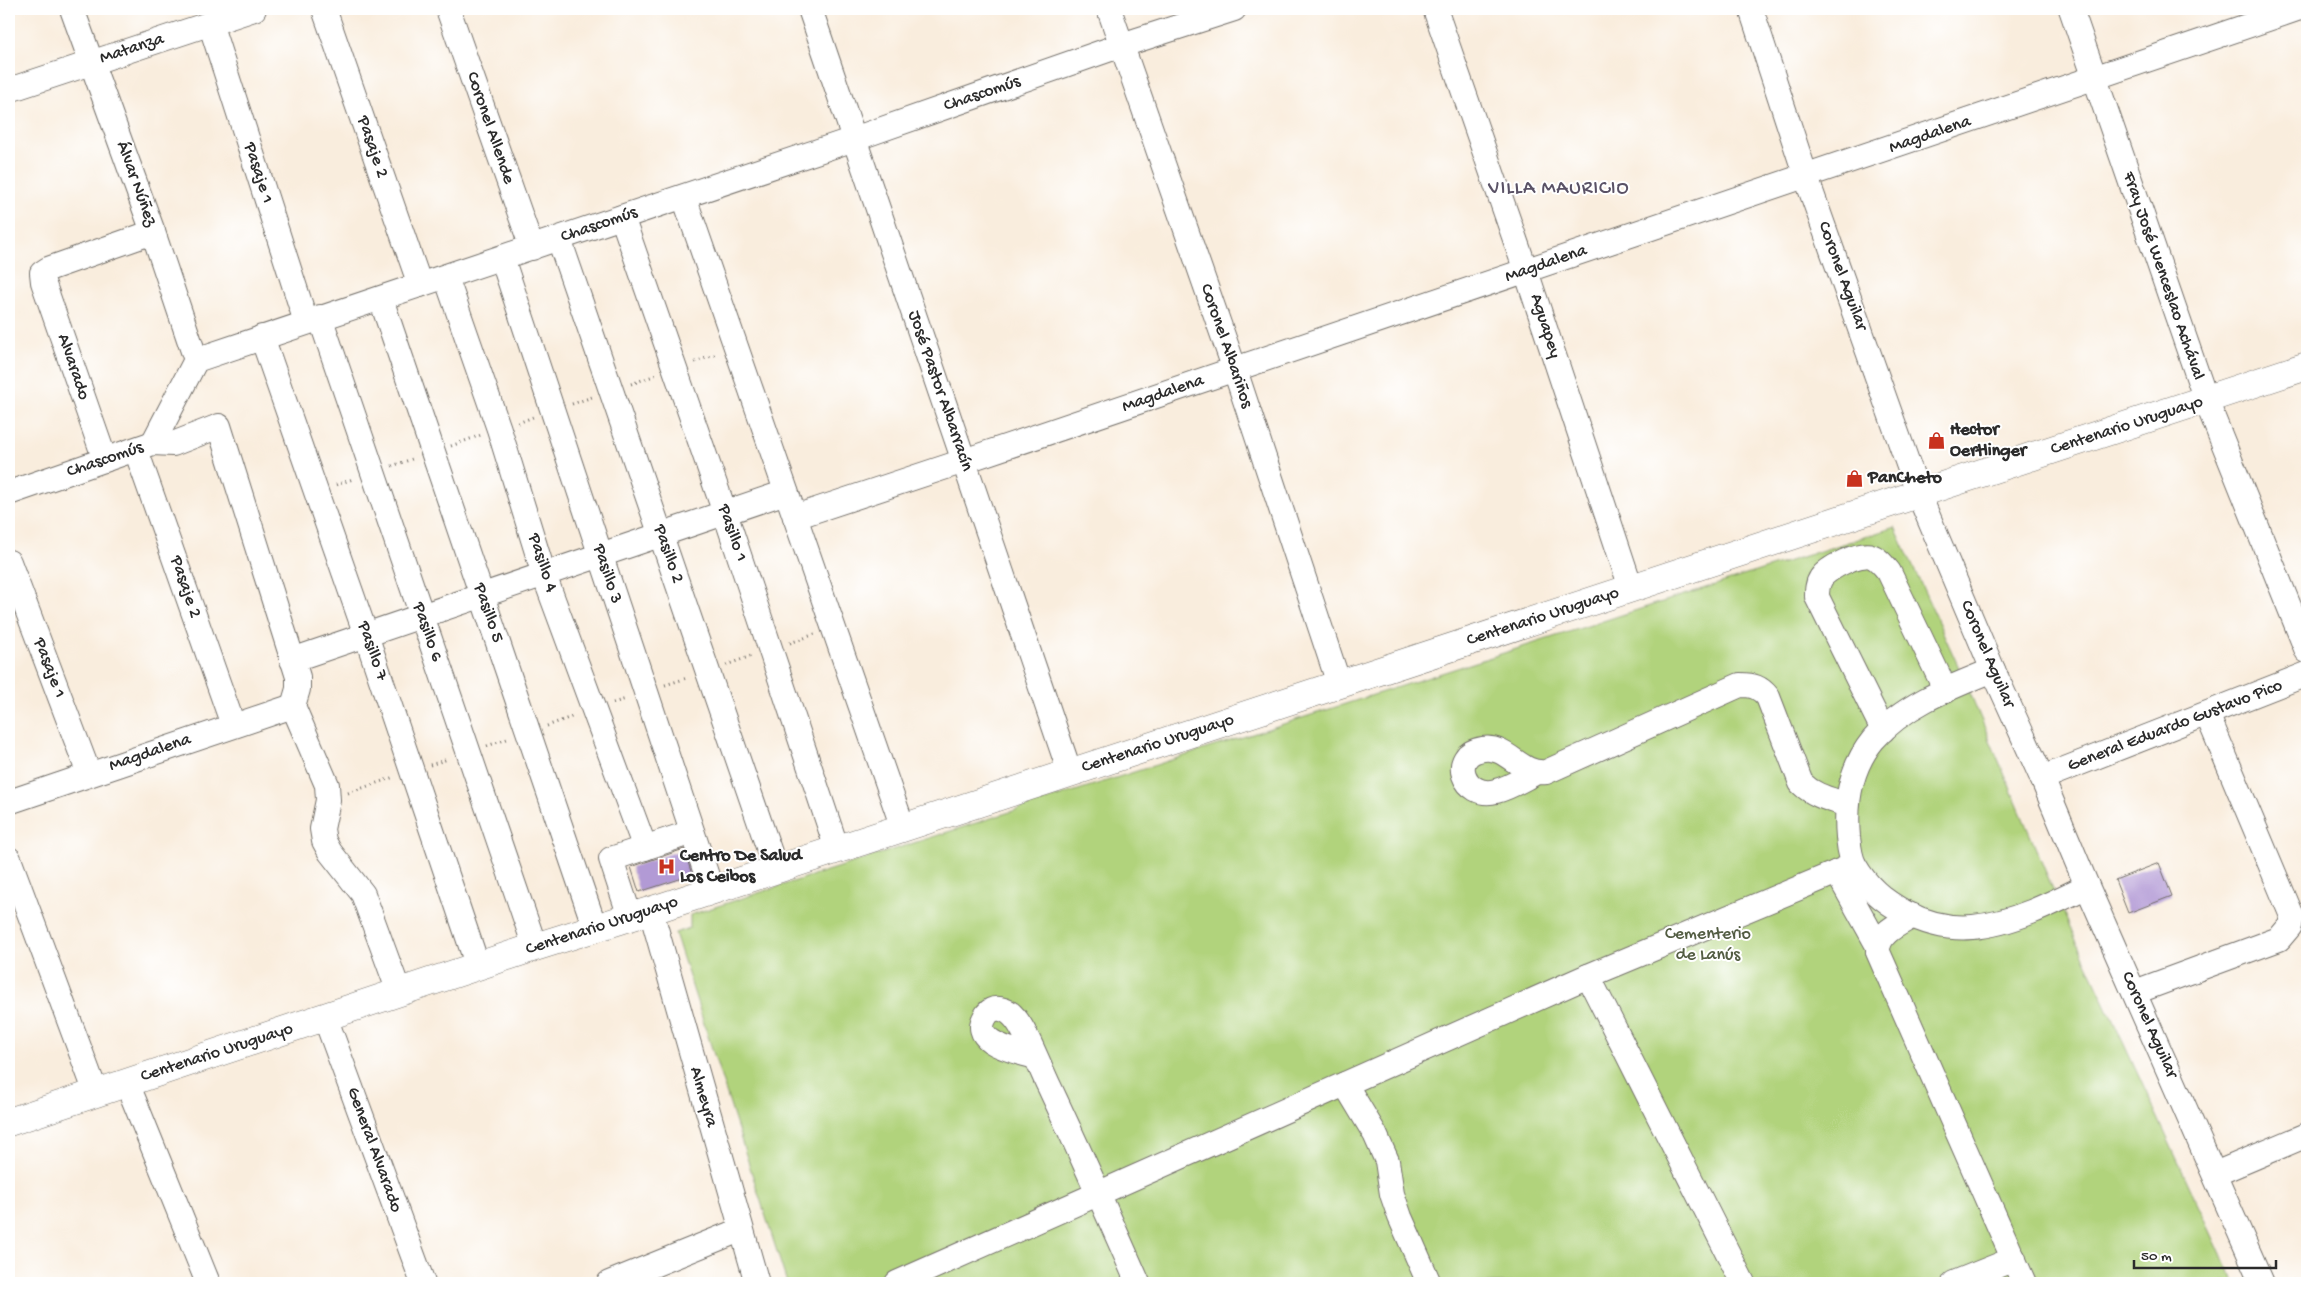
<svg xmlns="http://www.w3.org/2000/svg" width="2316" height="1292" font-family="'Gochi Hand',sans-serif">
  <rect width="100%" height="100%" fill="#fff"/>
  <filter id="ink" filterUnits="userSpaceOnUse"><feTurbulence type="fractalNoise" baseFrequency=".02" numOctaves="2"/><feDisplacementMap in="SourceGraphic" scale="10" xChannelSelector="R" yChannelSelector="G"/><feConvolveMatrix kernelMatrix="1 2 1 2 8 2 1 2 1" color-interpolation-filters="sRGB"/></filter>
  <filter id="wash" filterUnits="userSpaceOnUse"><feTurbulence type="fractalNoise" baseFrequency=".0096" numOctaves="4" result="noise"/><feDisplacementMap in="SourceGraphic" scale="20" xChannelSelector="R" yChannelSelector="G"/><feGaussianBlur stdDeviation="1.12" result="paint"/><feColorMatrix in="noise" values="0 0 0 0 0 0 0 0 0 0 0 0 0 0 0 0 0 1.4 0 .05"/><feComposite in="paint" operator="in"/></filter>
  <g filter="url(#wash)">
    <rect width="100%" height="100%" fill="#f9eddd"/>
    <polygon fill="#b1d37c" stroke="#6e7f54" points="1895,527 1965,681 2058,901 2234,1283 787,1283 675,933 690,928 690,915"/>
    <g id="blocks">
      <g fill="#b29ad5">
        <polygon points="684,849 692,875 639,892 631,867"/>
        <polygon points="2159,863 2172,896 2128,913 2115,880"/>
      </g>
    </g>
  </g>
  <g filter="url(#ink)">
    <use href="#blocks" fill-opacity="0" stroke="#736f69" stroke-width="1"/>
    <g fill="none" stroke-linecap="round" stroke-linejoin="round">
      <defs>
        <g id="minor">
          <polyline points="72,9 153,232 196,360"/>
          <polyline points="324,9 420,285"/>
          <polyline points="448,9 532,248"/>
          <polyline points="810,9 1070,773"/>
          <polyline points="1109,9 1235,370 1339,684"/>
          <polyline points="1435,9 1526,271 1631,588"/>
          <polyline points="1751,9 1806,177 1919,495 1993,670 2042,778 2087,886 2262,1283"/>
          <polyline points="2071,9 2206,400 2307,651"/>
          <polyline points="210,23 306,322"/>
          <polyline points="9,90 254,9"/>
          <polyline points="684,197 903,828"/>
          <polyline points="622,217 725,513 837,849"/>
          <polyline points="559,239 776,870"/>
          <polyline points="502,258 712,891"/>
          <polyline points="446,277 499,429 544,575 645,848"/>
          <polyline points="381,299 595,928"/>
          <polyline points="320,317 535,947"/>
          <polyline points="262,337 366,635 478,967"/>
          <polyline points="153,443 196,360 854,139 1122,45 1234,9"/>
          <polyline points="136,450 233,725"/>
          <polyline points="105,460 43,282 42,273 48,269 153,232"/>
          <polyline points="9,493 153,443 173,444 219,426 298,677 298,689 293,706 327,785 328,800 322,829 324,841 330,852 363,894 399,992"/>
          <polyline points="795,517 964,461 2297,9"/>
          <polyline points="9,562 89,774"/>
          <polyline points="292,660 786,492"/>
          <path d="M1993,670C1951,687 1903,705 1873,740C1850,768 1845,803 1848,837C1849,846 1850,858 1855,866C1877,905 1928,931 1973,927C2011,924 2053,903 2087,886"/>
          <path d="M1883,730L1817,597C1817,590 1817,584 1821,578C1827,568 1860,552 1871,556C1878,558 1884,566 1889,572L1946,691"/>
          <path d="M1535,773C1523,779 1509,788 1496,791C1464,800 1447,754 1483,749C1508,745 1519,775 1546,772L1740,685C1753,685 1760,687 1768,697L1801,783C1814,796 1830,799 1847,805"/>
          <polyline points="2042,778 2307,674"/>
          <polyline points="9,802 293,706"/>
          <polyline points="9,859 96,1093"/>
          <polyline points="1837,872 1878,946"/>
          <polyline points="651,911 757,1283"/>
          <path d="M1913,916C1898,925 1877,933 1878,952L2024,1283"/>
          <polyline points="630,917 611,859 692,832"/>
          <polyline points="1588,976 1743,1283"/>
          <polyline points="2135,992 2279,939 2290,926 2292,916 2207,714"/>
          <polyline points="325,1017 423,1283"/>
          <path d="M1035,1057C1017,1051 966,1043 987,1014C994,1005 1007,1009 1013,1016C1025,1027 1041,1070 1049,1086C1080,1152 1109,1217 1138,1283"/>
          <polyline points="127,1083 208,1283"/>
          <polyline points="1345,1084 1375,1134 1387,1161 1392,1194 1400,1217 1429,1283"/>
          <polyline points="2215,1174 2307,1135"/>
          <polyline points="609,1283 740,1230"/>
          <polyline points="897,1283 1588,976 1854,865"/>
          <polyline points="1954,1283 2014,1259"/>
        </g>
        <polyline id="major" points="9,1122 535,947 665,906 2307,366"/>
      </defs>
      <use href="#minor" stroke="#736f69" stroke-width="26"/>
      <use href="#major" stroke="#736f69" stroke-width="29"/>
      <g stroke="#736f69" stroke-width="3" stroke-dasharray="1 4" stroke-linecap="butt">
        <polyline points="695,362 717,354"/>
        <polyline points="631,384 656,375"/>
        <polyline points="572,404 592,397"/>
        <polyline points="518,423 533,417"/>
        <polyline points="451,446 481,435"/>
        <polyline points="392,466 415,458"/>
        <polyline points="336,485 353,479"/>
        <polyline points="790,643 815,634"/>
        <polyline points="726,665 751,656"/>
        <polyline points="665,685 687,678"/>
        <polyline points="613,703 626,699"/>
        <polyline points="547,726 574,716"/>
        <polyline points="487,746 510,738"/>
        <polyline points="430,765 448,759"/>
        <polyline points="348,793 394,777"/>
      </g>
      <use href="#minor" stroke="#fff" stroke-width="24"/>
      <use href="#major" stroke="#fff" stroke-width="28"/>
    </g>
  </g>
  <defs>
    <symbol id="shop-bare" viewBox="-9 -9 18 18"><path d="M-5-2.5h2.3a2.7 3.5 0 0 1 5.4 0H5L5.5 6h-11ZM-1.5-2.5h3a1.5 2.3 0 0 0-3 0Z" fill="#c8321e" stroke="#fff" stroke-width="2.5" paint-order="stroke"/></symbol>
    <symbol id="hospital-bare" viewBox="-9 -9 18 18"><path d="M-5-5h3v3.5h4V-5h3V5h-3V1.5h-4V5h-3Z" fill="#c8321e" stroke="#fff" stroke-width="2.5" paint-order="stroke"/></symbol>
  </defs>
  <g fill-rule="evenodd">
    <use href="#shop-bare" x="1924" y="428" width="25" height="25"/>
    <use href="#shop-bare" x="1842" y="466" width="25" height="25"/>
    <use href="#hospital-bare" x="654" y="854" width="25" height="25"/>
  </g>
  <g text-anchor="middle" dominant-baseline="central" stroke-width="4" stroke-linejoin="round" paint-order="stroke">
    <g font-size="18" fill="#2b2b2b" stroke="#fff">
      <text transform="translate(132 49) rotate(-18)">Matanza</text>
      <text transform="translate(982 94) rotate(-19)">Chascomús</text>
      <text transform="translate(490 128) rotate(71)">Coronel Allende</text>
      <text transform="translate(1930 135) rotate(-19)">Magdalena</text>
      <text transform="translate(372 147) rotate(71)">Pasaje 2</text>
      <text transform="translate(258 173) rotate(72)">Pasaje 1</text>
      <text transform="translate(136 184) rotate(70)">Álvar Núñez</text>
      <text transform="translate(599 225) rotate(-19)">Chascomús</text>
      <text transform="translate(1546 264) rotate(-19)">Magdalena</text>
      <text transform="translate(1842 276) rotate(70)">Coronel Aguilar</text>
      <text transform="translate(2163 276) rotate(71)">Fray José Wenceslao Achával</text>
      <text transform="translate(1545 326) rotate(72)">Aguapey</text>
      <text transform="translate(1226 346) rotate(71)">Coronel Albariños</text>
      <text transform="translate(73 367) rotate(71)">Alvarado</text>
      <text transform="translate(940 391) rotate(71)">José Pastor Albarracín</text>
      <text transform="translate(1163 394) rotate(-19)">Magdalena</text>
      <text transform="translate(2127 426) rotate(-18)">Centenario Uruguayo</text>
      <text transform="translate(105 460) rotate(-19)">Chascomús</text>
      <text transform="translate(732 533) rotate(71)">Pasillo 1</text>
      <text transform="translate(668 554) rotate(71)">Pasillo 2</text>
      <text transform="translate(542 563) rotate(72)">Pasillo 4</text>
      <text transform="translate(607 574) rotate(72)">Pasillo 3</text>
      <text transform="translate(185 587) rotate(71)">Pasaje 2</text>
      <text transform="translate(488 613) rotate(71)">Pasillo 5</text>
      <text transform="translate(1543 617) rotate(-18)">Centenario Uruguayo</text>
      <text transform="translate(427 632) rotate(71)">Pasillo 6</text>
      <text transform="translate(372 651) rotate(71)">Pasillo 7</text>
      <text transform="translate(1987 654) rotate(67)">Coronel Aguilar</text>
      <text transform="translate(49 668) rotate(69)">Pasaje 1</text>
      <text transform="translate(2175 726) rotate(-21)">General Eduardo Gustavo Pico</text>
      <text transform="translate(1158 744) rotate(-18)">Centenario Uruguayo</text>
      <text transform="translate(150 753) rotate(-19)">Magdalena</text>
      <text transform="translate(602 926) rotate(-18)">Centenario Uruguayo</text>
      <text transform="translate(2149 1025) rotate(66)">Coronel Aguilar</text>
      <text transform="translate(217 1053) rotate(-18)">Centenario Uruguayo</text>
      <text transform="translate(703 1097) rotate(74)">Almeyra</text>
      <text transform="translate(374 1150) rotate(70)">General Alvarado</text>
    </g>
    <g font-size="18" font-weight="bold" fill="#2b2b2b" stroke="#fff" text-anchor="start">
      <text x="1950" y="430">Hector<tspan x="1950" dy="21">Oertlinger</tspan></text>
      <text x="1868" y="478">PanCheto</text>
      <text x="680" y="856">Centro De Salud<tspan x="680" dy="21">Los Ceibos</tspan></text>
    </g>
    <g font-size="18" fill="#535d43" stroke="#fff">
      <text x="1708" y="934">Cementerio<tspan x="1708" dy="21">de Lanús</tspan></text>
    </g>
    <g font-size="20" letter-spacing="1" fill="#5a5266" stroke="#fff">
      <text x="1559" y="189">VILLA MAURICIO</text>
    </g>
  </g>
  <rect width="2316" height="1292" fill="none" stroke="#fff" stroke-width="30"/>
  <path d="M2134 1260v8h142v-8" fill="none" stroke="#2b2b2b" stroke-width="2.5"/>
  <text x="2141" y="1260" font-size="15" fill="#2b2b2b" stroke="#ffffff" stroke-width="4" paint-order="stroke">50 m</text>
</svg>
